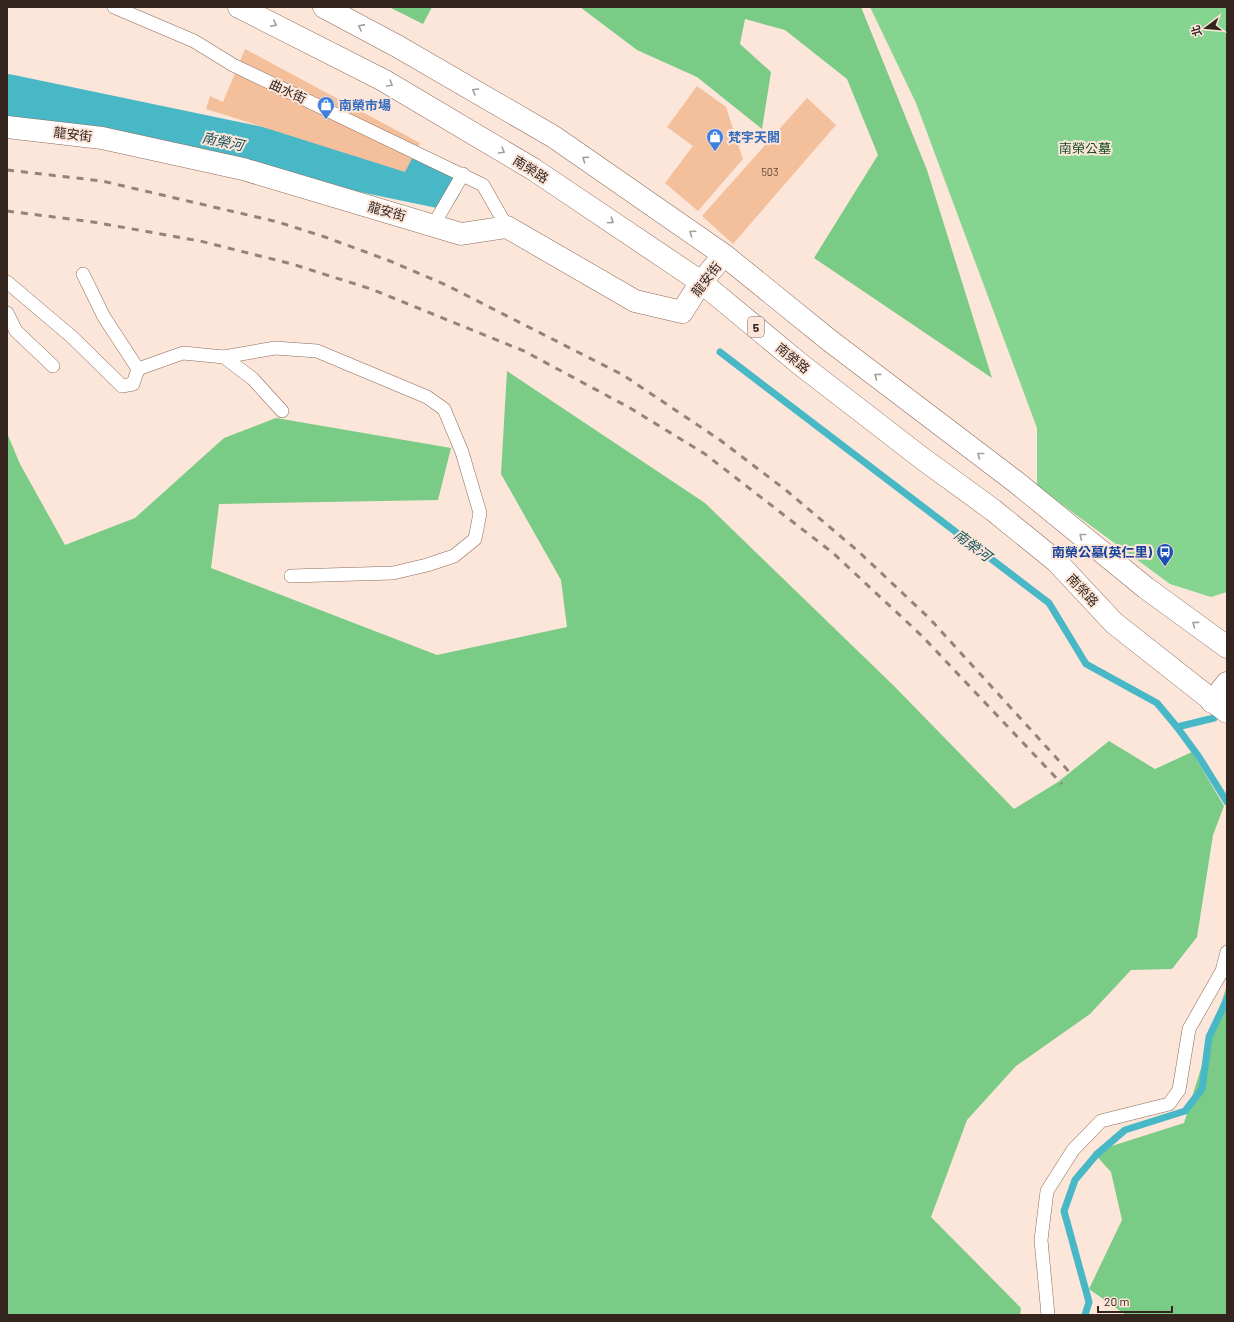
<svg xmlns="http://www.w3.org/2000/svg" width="1234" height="1322" font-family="Barlow,'Noto Sans TC',sans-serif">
  <rect width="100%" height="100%" fill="#fce5d9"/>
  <polygon fill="#85d591" points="870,7 1227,7 1227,592 1211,597 1170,584 1037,486 1037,428 916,103"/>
  <g fill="#79cb86">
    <polygon points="389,7 432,7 423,24"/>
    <polygon points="580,7 861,7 927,170 992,378 814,258 878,155 847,79 785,30 745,19 740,44 771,72 762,129 697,77 637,50"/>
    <polygon points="507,371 705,503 894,686 1014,809 1058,782 1109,741 1155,769 1192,752 1224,806 1213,835 1197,937 1172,969 1131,970 1090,1014 1016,1066 967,1120 931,1217 1021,1308 1020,1315 7,1315 7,433 20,464 65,545 135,518 224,438 276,418 451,448 438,500 219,504 211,568 437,655 567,627 561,580 501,474"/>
    <polygon points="1227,985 1227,1315 1126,1315 1089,1289 1122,1220 1111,1172 1093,1152 1184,1123"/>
  </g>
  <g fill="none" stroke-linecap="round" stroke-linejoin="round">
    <g stroke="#48b8c7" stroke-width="7">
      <polyline points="720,352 1049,603 1086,664 1157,703 1177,727 1214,718"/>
      <polyline points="1177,727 1199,757 1227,802"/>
      <polyline points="1085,1315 1089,1302 1064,1211 1075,1180 1097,1154 1125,1130 1185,1111 1202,1089 1209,1037 1227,999"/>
    </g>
    <polyline stroke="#48b8c7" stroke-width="44" points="7,96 439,186"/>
  </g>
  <g fill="#f4c09c">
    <polygon points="245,49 420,143 405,172 206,109 210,96 223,102"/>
    <polygon points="697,86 726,107 743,159 698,211 665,183 693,146 667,127"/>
    <polygon points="807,98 836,125 733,244 702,216"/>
  </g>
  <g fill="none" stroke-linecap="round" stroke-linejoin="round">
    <defs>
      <g id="lane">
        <polyline points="114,7 194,41 233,65 483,185 507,227"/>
        <polyline points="434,224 463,174"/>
        <polyline points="7,282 72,337 122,386 133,384 138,369 104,317 83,274"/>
        <polyline points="7,313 16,331 53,366"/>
        <polyline points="224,357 253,379 282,411"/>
        <polyline points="138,369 183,353 224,357 275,348 317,351 427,397 444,409 462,452 480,513 475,539 454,556 427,565 393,573 291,576"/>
        <polyline points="1048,1315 1041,1240 1047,1191 1073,1150 1101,1121 1169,1104 1179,1090 1189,1029 1222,971 1227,952"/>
      </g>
      <g id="street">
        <polyline points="7,127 102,138 243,169 461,234 507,227 635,301 682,312 701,282 724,255"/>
        <polyline points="1212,702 1227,683"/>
      </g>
      <g id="primary">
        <polyline points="239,7 383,80 533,169 701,282 800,364 923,459 993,510 1056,561 1114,623 1227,712"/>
        <polyline points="324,7 397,46 554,137 724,255 829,340 1016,482 1146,588 1227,647"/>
      </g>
    </defs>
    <use href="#lane" stroke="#8c6b5a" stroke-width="14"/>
    <use href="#street" stroke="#8c6b5a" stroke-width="23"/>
    <use href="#primary" stroke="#8c6b5a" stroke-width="23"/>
    <use href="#lane" stroke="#fff" stroke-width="13"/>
    <use href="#street" stroke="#fff" stroke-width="22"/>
    <use href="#primary" stroke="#fff" stroke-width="22"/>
    <g stroke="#958379" stroke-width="3" stroke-dasharray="7 7" stroke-linecap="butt">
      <polyline points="7,170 102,181 278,222 325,237 390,261 446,285 623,375 720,440 787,491 858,551 930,619 1072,775"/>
      <polyline points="7,211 93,222 200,241 292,264 371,289 524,351 630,408 705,454 833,553 922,636 1062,784"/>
    </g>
  </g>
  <defs><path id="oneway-chevron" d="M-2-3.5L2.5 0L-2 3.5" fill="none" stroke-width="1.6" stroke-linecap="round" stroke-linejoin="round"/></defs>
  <g stroke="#a39d9a">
    <use href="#oneway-chevron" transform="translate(274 24) rotate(27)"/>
    <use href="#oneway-chevron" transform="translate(361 27) rotate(-152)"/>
    <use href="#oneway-chevron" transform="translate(390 84) rotate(31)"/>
    <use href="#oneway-chevron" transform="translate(475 91) rotate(-150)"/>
    <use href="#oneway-chevron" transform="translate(502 151) rotate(31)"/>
    <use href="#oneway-chevron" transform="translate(585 159) rotate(-145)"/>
    <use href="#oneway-chevron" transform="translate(611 221) rotate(34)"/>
    <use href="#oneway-chevron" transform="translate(692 233) rotate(-145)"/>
    <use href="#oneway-chevron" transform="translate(877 376) rotate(-143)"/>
    <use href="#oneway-chevron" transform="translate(980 455) rotate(-142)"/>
    <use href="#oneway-chevron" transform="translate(1082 536) rotate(-141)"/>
    <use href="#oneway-chevron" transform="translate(1195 624) rotate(-144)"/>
  </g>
  <defs>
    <symbol id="shop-pin" viewBox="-11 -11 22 30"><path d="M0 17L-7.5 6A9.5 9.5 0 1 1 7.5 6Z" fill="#3f7fe0" stroke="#fce5d9"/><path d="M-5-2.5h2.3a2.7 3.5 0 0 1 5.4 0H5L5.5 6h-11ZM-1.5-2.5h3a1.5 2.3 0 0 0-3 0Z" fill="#fff"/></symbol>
    <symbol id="bus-pin" viewBox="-11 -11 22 30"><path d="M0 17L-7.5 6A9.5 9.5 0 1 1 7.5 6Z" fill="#1a4fb4" stroke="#fce5d9"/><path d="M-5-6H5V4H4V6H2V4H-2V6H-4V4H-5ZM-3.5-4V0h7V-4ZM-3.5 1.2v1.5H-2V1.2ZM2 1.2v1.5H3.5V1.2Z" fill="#fff"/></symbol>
  </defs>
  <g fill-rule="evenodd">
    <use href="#shop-pin" x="316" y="95" width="20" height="27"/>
    <use href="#shop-pin" x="705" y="127" width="20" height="27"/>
    <use href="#bus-pin" x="1155" y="542" width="20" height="27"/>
  </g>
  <g text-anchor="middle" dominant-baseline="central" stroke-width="4" stroke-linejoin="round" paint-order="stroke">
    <g font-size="11" fill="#634c3e">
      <text x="770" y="171">503</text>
    </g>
    <rect fill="#fce5d9" stroke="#6f5f56" stroke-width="1" x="748" y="317" width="16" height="20" rx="3"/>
    <g font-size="12" font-weight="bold" fill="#33251e">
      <text x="756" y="327">5</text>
    </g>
    <g font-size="13" fill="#33251e" stroke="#fce5d9">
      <text transform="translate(288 91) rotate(25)">曲水街</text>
      <text transform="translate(73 134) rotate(7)">龍安街</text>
      <text transform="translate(531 169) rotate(32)">南榮路</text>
      <text transform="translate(387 211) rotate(16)">龍安街</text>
      <text transform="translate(706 279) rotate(-52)">龍安街</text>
      <text transform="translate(793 358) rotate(39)">南榮路</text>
      <text transform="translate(1083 590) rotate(47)">南榮路</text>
    </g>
    <g font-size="13" font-weight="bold" fill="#366cbe" stroke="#fce5d9" text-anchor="start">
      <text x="339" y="105">南榮市場</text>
      <text x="728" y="137">梵宇天閣</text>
    </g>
    <g font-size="13" fill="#114d20" stroke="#fce5d9">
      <text x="1085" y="148">南榮公墓</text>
    </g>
    <g font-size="13" font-weight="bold" fill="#164399" stroke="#fce5d9" text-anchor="end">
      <text x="1152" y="552">南榮公墓(英仁里)</text>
    </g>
    <g font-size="14" font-style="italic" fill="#14545c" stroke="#fce5d9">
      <text transform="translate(223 141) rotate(12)">南榮河</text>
      <text transform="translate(973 545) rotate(37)">南榮河</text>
    </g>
  </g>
  <rect width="1234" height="1322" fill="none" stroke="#33251e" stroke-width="16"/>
  <g transform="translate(1206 28) rotate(254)" stroke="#fce5d9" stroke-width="3" paint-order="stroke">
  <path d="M0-3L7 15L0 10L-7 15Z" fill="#33251e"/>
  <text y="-6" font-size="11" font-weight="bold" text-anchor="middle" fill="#33251e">北</text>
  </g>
  <path d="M1098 1306v6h74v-6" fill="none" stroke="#33251e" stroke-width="2"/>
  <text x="1104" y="1306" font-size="12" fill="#33251e" stroke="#fce5d9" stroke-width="3" paint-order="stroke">20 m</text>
</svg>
